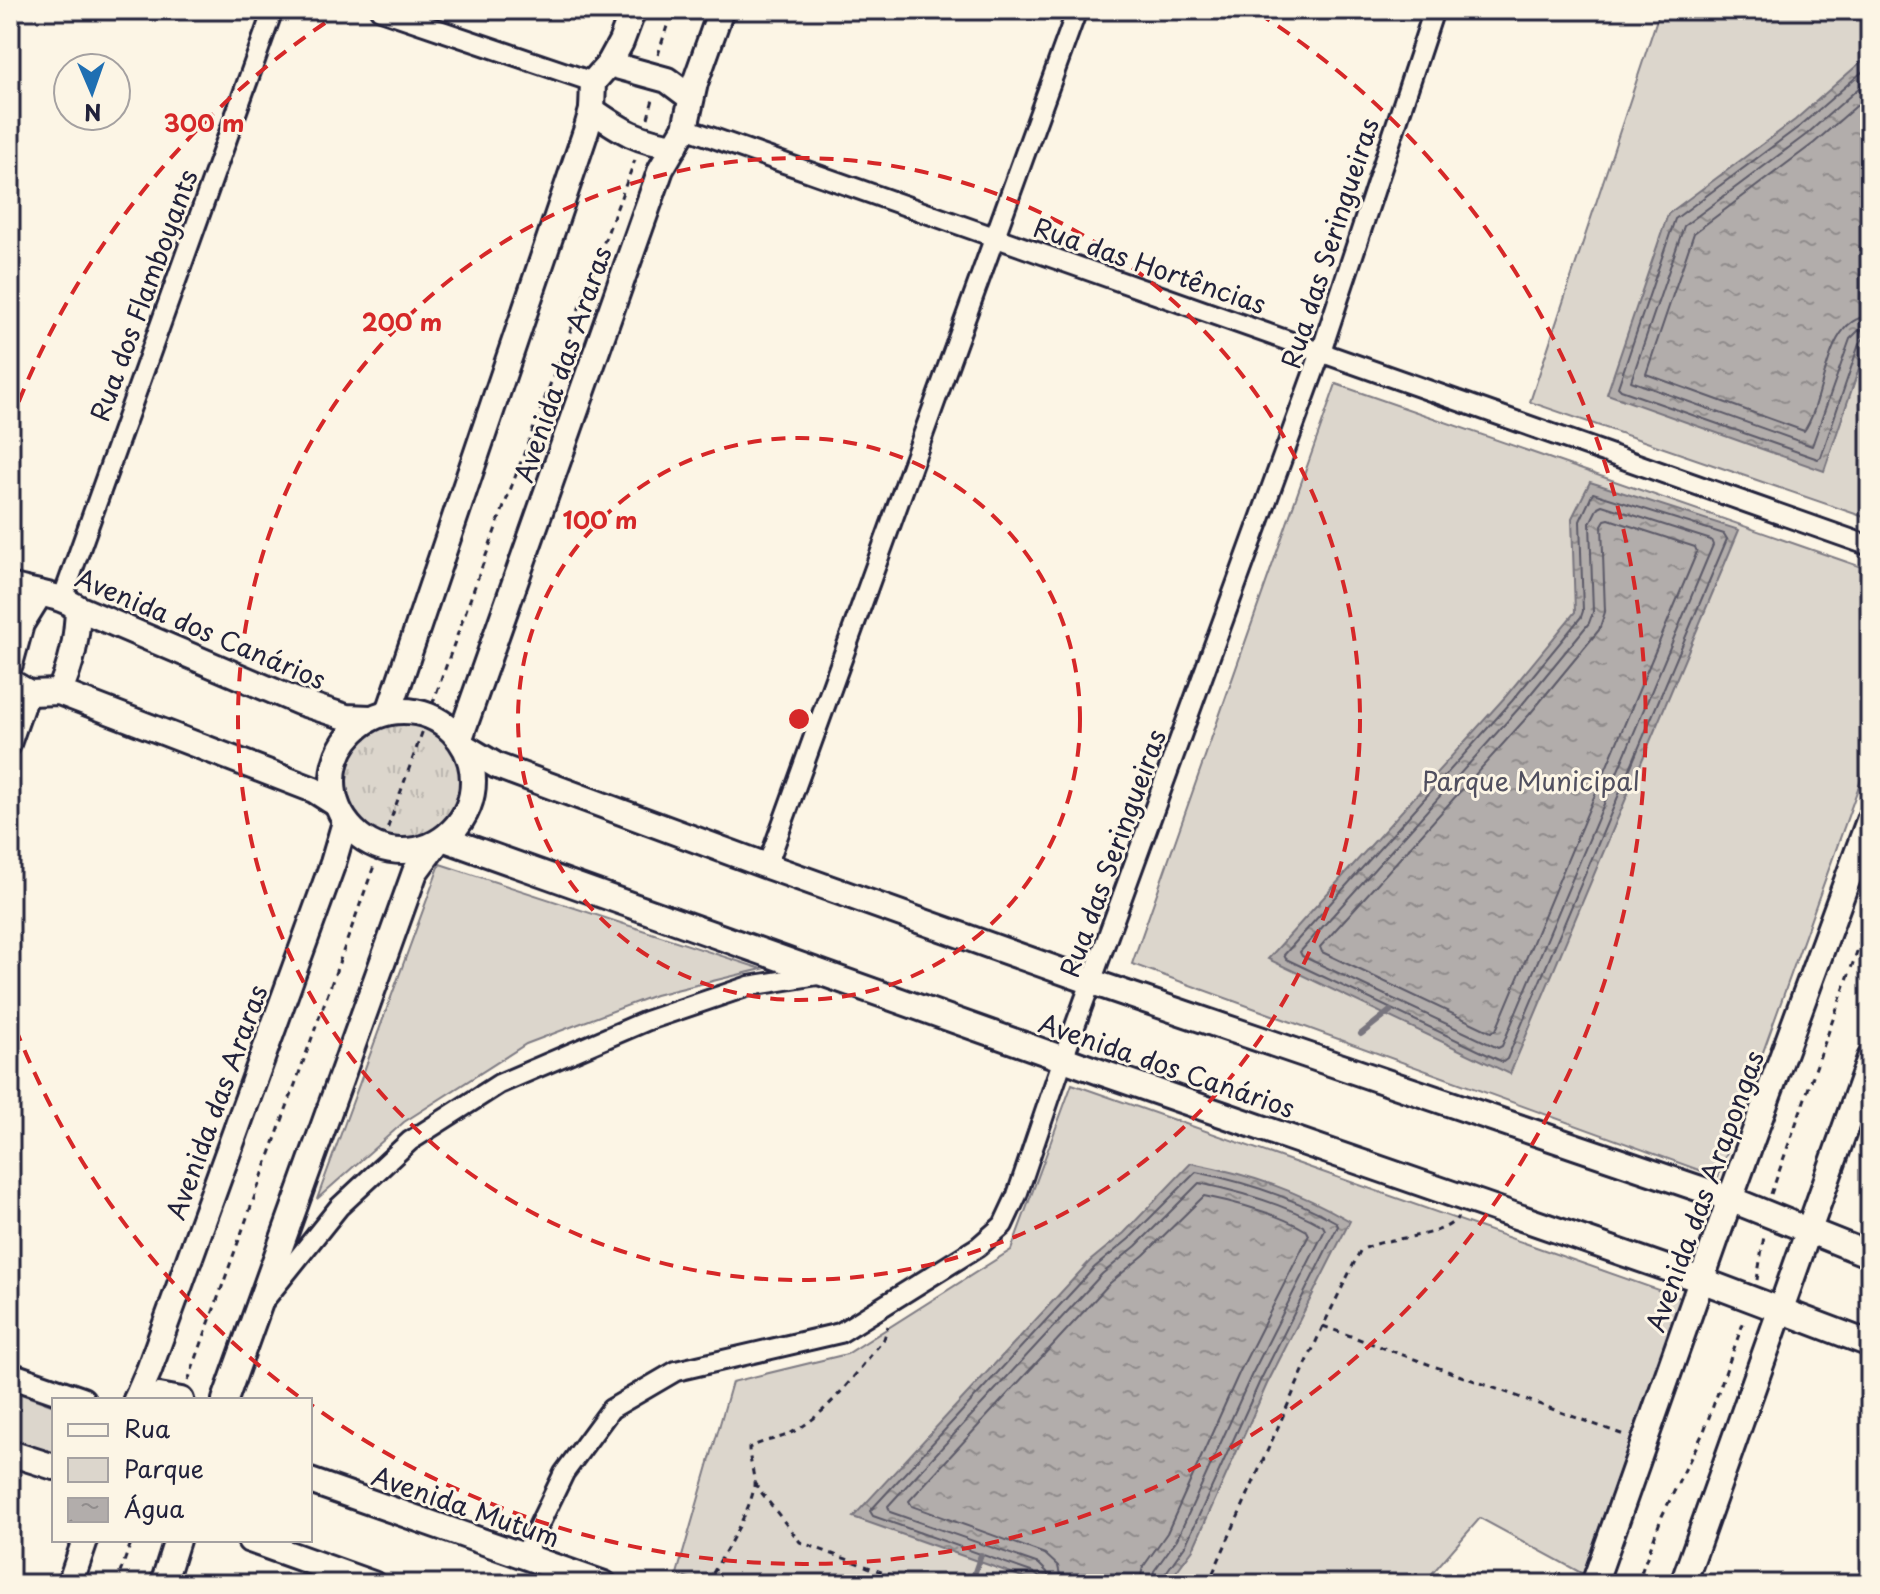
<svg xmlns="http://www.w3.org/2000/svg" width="1880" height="1594" font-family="'Playpen Sans',sans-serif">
  <defs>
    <pattern id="grass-tufts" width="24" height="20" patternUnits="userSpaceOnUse" patternTransform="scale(2)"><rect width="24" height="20" fill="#dcd6cc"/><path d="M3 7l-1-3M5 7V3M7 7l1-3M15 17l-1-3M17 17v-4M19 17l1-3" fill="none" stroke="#bcb7b0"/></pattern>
    <pattern id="water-ripples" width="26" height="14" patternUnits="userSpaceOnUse" patternTransform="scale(2)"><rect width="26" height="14" fill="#b2adab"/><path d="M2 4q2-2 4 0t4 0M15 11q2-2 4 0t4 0" fill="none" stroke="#908c8c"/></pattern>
  </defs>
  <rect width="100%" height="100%" fill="#fcf5e5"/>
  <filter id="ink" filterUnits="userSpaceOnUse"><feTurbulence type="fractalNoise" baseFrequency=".0125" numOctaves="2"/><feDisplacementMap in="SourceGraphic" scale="16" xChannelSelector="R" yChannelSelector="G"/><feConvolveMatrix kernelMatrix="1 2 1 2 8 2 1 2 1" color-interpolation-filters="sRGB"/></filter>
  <g filter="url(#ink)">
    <circle fill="url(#grass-tufts)" stroke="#7f7c84" stroke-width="2" cx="403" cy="781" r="61"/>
    <g fill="#dcd6cc" stroke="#7f7c84" stroke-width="2">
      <polygon points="1660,10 1870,10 1870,519 1530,402"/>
      <polygon points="1336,384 1870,570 1870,755 1718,1177 1132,964"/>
      <polygon points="440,864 762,969 655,995 526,1044 404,1122 317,1199"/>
      <polygon points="1072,1084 1681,1298 1583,1574 1480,1518 1423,1584 705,1584 677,1574 732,1382 847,1354 1011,1250"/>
      <polygon points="10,1390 54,1406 54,1460 10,1445"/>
    </g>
    <g fill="url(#water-ripples)" stroke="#78757e" stroke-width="2">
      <polygon points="1870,54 1870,336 1824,471 1607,394 1668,214 1795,120"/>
      <polygon points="1590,482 1739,530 1510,1074 1268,959 1506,696 1575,612 1572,518"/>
      <path d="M1191,1163C1252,1175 1296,1190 1350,1221L1267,1384L1193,1549L1167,1584H1042L853,1517L1090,1261L1124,1233Z"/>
    </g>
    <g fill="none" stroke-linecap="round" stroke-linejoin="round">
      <g stroke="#5c5a68" stroke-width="2">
        <polyline points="1870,65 1800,126 1675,219 1618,387 1621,390 1818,459 1821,457 1859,344 1863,339 1870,338"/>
        <polyline points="1870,78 1807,134 1684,226 1631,381 1812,446 1850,339 1858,331 1870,328"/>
        <path d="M1870,94L1814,143L1694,233L1646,374L1804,431C1826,401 1823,318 1870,316"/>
        <polygon points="1593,493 1724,534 1727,539 1507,1059 1503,1062 1286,959 1284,955 1512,701 1581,617 1583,611 1580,521"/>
        <polygon points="1602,505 1711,540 1713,545 1502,1046 1498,1048 1302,956 1300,952 1520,707 1589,623 1593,612 1590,523 1598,507"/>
        <polygon points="1609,519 1695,547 1697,552 1496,1030 1491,1032 1322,952 1320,947 1529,715 1599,630 1605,612 1602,525 1605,520"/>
        <path d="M1040,1584L1039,1577L1034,1573L873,1516L870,1511L1095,1267L1129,1239L1196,1172C1246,1182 1292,1197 1336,1222L1338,1226L1260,1381L1186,1544L1163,1577L1162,1584"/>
        <path d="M1050,1584L1047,1572L1039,1564L890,1512L888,1506L1102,1274L1136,1246L1199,1183C1242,1192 1285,1204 1323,1226L1325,1230L1251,1376L1177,1539L1154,1571L1151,1584"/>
        <path d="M1062,1584L1058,1566L1045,1554L912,1506L909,1501L1110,1283L1144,1255L1204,1196C1239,1203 1276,1213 1307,1231L1309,1235L1240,1371L1167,1533L1143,1567L1139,1584"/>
      </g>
      <g stroke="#78757e" stroke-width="6">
        <polyline points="1361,1034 1390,1011"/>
        <polyline points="971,1583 981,1555"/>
      </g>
      <defs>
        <g id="minor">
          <polyline points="380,10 593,82"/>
          <polyline points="685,128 1870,546"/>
          <polyline points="63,597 273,10"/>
          <polyline points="10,747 29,693"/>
          <polyline points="767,866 1077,10"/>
          <polyline points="267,1297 339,1207 410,1141 499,1084 646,1021 749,986 824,974"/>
          <polyline points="524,1556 564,1473 611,1409 676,1371 840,1333 978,1247 1003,1225 1017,1195 1063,1059 1321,352 1434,10"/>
        </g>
        <g id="tertiary">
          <polyline points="609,64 667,80 691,98"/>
          <path d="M592,110C622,131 638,141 675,146"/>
          <path d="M10,586C33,593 59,594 78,608L299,702L346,717L371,718"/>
          <polyline points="10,664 21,624 39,595"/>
          <polyline points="10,682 29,693 59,692 314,790 336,804"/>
          <path d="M59,692C72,664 77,639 78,608"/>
          <circle cx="403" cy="781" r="70"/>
          <polyline points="389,712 586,131 592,110 593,82 609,64 621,42 633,10"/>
          <polyline points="460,738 661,169 685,128 695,83 721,10"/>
          <polyline points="465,747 497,766 767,866 1092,982 1730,1199 1870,1255"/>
          <polyline points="445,839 1103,1073 1701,1280 1870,1344"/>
          <polyline points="10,1375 82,1400"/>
          <polyline points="136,1400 149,1370 333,863 345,822"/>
          <polyline points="136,1400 159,1396 181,1400"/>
          <polyline points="225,1400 415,872 435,845"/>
          <polyline points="10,1453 54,1467"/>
          <polyline points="310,1481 604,1584"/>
          <polyline points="250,1540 373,1584"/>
          <polyline points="70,1584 85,1540"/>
          <polyline points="163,1584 177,1540"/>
          <polyline points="1594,1584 1730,1199 1870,818"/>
          <polyline points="1683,1584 1870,1058"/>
        </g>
      </defs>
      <use href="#minor" stroke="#22223b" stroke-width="24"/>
      <use href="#tertiary" stroke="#22223b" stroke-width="30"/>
      <g stroke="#22223b" stroke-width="3" stroke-dasharray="6 6" stroke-linecap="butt">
        <polyline points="658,55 672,10"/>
        <polyline points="648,118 653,99"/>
        <polyline points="1771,1194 1870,915"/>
        <polyline points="1757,1280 1764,1236"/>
        <polyline points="1323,1326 1624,1435"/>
        <polyline points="188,1381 497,525 635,160"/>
        <polyline points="754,1483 800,1542 914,1584"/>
        <polyline points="116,1584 132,1540"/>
        <path d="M707,1584C719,1561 752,1510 754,1486C755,1474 749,1460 749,1448C763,1440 777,1440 791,1433C829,1414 857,1371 884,1339L888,1326"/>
        <path d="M1208,1584L1323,1326L1360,1251C1387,1234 1439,1241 1458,1217"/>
        <polyline points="1637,1584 1662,1516 1704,1431 1745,1318"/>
      </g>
      <use href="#minor" stroke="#fcf5e5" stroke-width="18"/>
      <use href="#tertiary" stroke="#fcf5e5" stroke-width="24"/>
    </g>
  </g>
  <g fill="none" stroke="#d62828" stroke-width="4" stroke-dasharray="14 10">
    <circle cx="799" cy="719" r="281"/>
    <circle cx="799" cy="719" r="561"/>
    <path d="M298 1396A842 842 0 0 1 10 1014M10 424A842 842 0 0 1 340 13M1258 13A842 842 0 1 1 310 1404"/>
  </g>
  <g text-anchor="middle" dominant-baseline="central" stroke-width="6" stroke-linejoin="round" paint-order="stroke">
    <g font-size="26" fill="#22223b" stroke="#fcf5e5">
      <text transform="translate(1329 243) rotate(-72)">Rua das Seringueiras</text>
      <text transform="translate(1150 265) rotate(19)">Rua das Hortências</text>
      <text transform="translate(143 295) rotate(-70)">Rua dos Flamboyants</text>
      <text transform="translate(562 364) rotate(-71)">Avenida das Araras</text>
      <text transform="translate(201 628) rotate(23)">Avenida dos Canários</text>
      <text transform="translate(1112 853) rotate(-70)">Rua das Seringueiras</text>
      <text transform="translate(1167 1065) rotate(19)">Avenida dos Canários</text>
      <text transform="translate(216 1102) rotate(-70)">Avenida das Araras</text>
      <text transform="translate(1704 1191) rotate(-70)">Avenida das Arapongas</text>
      <text transform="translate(466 1506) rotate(19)">Avenida Mutum</text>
    </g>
    <g font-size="26" fill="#504f5f" stroke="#fcf5e5">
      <text x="1531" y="780">Parque Municipal</text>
    </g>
  </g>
  <circle cx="799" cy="719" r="12" fill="#d62828" stroke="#fcf5e5" stroke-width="4"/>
  <g font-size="24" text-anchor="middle" font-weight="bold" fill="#d62828" stroke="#fcf5e5" stroke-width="6" stroke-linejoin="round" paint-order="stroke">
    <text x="204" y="132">300 m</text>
    <text x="402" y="331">200 m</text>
    <text x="600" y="529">100 m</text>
  </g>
  <rect width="1880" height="1594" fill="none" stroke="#fcf5e5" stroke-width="40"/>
  <rect x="20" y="20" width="1840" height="1554" fill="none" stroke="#22223b" stroke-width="3" filter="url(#ink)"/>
  <rect x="52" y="1398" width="260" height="144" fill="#fcf5e5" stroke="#a5a1a1" stroke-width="2"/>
  <rect x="68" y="1424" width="40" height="12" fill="#fcf5e5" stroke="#a5a1a1" stroke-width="2"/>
  <text x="124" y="1438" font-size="24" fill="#22223b">Rua</text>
  <rect x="68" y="1458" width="40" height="24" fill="#dcd6cc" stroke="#a5a1a1" stroke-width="2"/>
  <text x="124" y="1478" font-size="24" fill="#22223b">Parque</text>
  <rect x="68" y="1498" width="40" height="24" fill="url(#water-ripples)" stroke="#a5a1a1" stroke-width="2"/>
  <text x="124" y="1518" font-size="24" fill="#22223b">Água</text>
  <g transform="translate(92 92) rotate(178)"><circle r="38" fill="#fcf5e5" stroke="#a5a1a1" stroke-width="2"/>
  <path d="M0-6L14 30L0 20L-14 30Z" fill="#1f6fb2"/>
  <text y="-12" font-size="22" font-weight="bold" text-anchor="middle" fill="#22223b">N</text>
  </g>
</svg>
